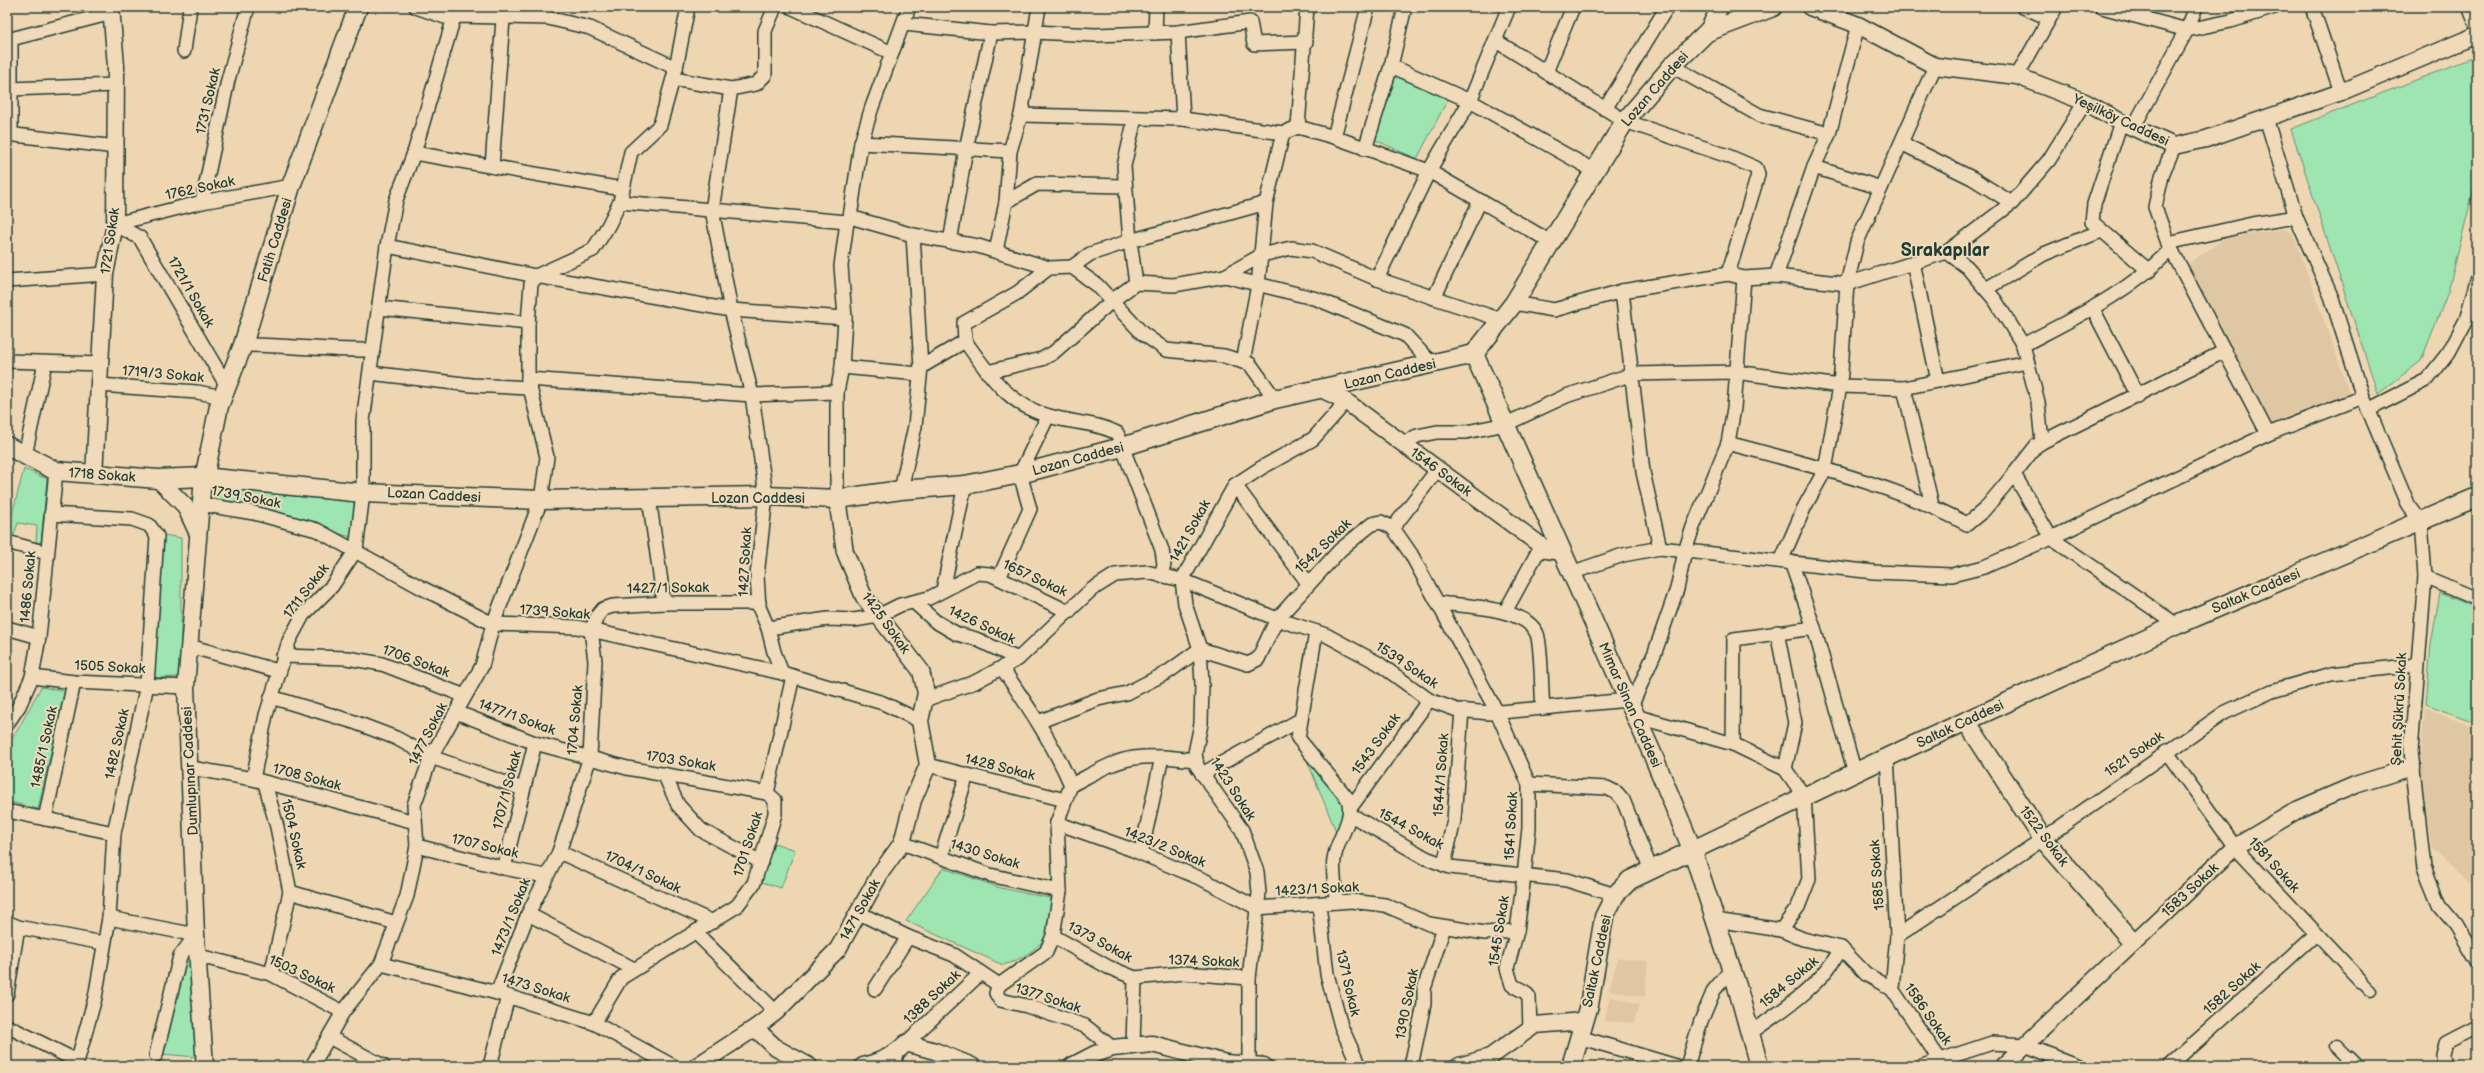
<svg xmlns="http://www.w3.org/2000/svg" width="2484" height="1073" font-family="'Balsamiq Sans',sans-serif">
  <rect width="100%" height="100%" fill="#efd6b3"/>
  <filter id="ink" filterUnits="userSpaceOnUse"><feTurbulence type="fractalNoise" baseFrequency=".025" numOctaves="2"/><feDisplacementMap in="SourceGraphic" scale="8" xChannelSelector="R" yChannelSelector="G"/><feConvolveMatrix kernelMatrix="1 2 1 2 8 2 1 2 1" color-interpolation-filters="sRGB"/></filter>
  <g filter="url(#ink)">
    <g fill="#dfc7a4">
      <polygon points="2284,229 2293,233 2350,394 2273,426 2188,269 2190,262 2226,238"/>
      <polygon points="2425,707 2477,729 2477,876 2471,883 2432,849 2419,772"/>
      <polygon points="1618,958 1648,961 1645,997 1609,990"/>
      <polygon points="1610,996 1639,1004 1634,1023 1604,1021"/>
    </g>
    <g fill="#9ee5b2" stroke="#5e9173">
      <polygon points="2477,56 2477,176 2448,292 2421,361 2378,394 2291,129"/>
      <polygon points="1391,70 1450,95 1417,159 1371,138"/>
      <polygon points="24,469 47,479 41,543 36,542 37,526 18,523 14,535 7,533"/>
      <polygon points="220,487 356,500 351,537 214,498"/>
      <polygon points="164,535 181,538 181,677 152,678"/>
      <polygon points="2440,593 2477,608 2477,723 2426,704 2431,644"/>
      <polygon points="41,687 65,691 38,809 7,801 7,742 17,731"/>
      <polygon points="1298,738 1348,799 1339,839"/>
      <polygon points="771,842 795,850 781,888 759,881"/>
      <path d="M943,868L1001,888L1054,899L1052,933C1038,946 1022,961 1003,965L906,921Z"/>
      <polygon points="192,949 197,1057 161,1054 184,962"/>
    </g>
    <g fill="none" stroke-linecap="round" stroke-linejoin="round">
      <defs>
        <g id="pedestrian">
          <polyline points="2361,981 2371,991"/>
          <polyline points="2336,1045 2349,1058"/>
        </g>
        <g id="minor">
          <polyline points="416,7 445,17 454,16 548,18 590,28 676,68"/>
          <polyline points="791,7 892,53"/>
          <polyline points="2023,7 2049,18"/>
          <polyline points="2102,7 2187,30 2231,21 2275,7"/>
          <polyline points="2312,7 2341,92"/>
          <polyline points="2469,7 2477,26"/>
          <polyline points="904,24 991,33 1034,32 1095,35 1178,32 1250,22 1254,44 1306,42"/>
          <polyline points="1178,32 1183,119"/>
          <polyline points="1155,33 1156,7"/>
          <polyline points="7,40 112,13"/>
          <polyline points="1496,41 1625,121 1728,156 1756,168 1758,175 1728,274"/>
          <polyline points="184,51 190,7"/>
          <polyline points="1391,66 1470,101 1595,171"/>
          <polyline points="1672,66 1759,115 1829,134"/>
          <polyline points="1546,72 1573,7"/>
          <polyline points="2017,76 2056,7"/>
          <polyline points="673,79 731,89 756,84 765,75 765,31 775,7"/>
          <polyline points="10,89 116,85"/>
          <polyline points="731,89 712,210 731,310 752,395 766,496 757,576 759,607 768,628 774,652 782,673"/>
          <polyline points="1605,109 1667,7"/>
          <polyline points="1021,115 1183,119 1283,133 1298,127 1334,137 1429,171 1551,242"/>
          <polyline points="1135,118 1124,166 1130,241 1136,283"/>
          <polyline points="2266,118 2296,217 2331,296 2363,397 2409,506 2421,522 2425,577 2411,751 2424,868 2439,905 2456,925 2477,961"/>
          <polyline points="2121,122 2094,204 2092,222 2149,271"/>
          <polyline points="1298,127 1307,7"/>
          <polyline points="2133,128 2187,30 2196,7"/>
          <polyline points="7,134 116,147"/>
          <polyline points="11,135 11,39"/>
          <polyline points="1334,137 1368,7"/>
          <polyline points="861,143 1010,151"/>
          <polyline points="1901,143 1972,178 2012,203"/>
          <polyline points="2174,146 2162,176 2155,207 2168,243 2268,434"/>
          <polyline points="1365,149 1391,66 1405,7"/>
          <polyline points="414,153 622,189"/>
          <polyline points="492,166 503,19"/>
          <polyline points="1814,167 1881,188"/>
          <polyline points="202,202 228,80 248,7"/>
          <polyline points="620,202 847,222"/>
          <polyline points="1006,202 1037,184 1124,186"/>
          <polyline points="850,217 913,235 978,246 1049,268 1072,267 1097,285 1142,333 1166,350 1224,356 1250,364 1275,399"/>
          <polyline points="115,224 140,238 228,388"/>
          <polyline points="115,224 202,202 291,186"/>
          <polyline points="950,242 966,149 991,33"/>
          <polyline points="2168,243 2252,224 2296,217"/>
          <polyline points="387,246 536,276 731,310 845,318"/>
          <polyline points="996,251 1006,202 1010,151 1021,115 1039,7"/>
          <polyline points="1947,252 1967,267 1995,300 2023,345 2038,402 2042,442 2036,446 2014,474 2051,538 2177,625"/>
          <polyline points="1913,262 1938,381"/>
          <polyline points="1072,267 1090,254 1130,241 1266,203"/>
          <polyline points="1225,276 1317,299 1405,335 1432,364"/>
          <polyline points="1776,276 1814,167 1829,134 1858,25"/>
          <polyline points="1377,279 1429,171 1470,101 1509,7"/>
          <polyline points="7,281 105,274"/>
          <polyline points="1986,289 2044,254 2101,231"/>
          <polyline points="1622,291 1643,472 1660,548"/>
          <polyline points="1434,298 1480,201"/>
          <polyline points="1514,303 1554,310 1622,291 1728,274 1744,278 1776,276 1847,284 1947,252 2012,203 2049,160 2085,102"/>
          <polyline points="379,308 528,323"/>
          <polyline points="2093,309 2138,396"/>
          <path d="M965,341C988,373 1008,405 1049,416C1072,423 1095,422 1117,433L1162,550L1164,564L1161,576"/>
          <path d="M243,345C287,345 329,351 373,350"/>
          <path d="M2023,345C2076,317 2129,293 2171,249"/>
          <polyline points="7,361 101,364"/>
          <polyline points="1243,362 1258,285 1266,203 1283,133"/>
          <polyline points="842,367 919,374"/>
          <polyline points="921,367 965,341 964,323 1017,293 1049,268"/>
          <polyline points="987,372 1042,359 1053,353 1113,300 1136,283 1174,285 1225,276 1262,255 1291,248 1312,251 1377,279 1502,320"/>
          <polyline points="370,373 472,385 529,388"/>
          <polyline points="528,379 752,395 837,392"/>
          <polyline points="99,385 197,392 223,397"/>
          <polyline points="1904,388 1932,505"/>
          <polyline points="2368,410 2427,380 2449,352 2466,320 2477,280"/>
          <polyline points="2042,442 2225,351"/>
          <path d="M1728,443C1808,465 1893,484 1967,524L1984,510L2014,474"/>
          <polyline points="1402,444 1417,436 1437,432 1466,432 1506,424 1566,396 1633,374 1735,372 1840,386 1904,388 2027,362"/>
          <polyline points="25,455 45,363"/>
          <polyline points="1235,485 1308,583"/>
          <polyline points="901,490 915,426 921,367 913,235"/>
          <polyline points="649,498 664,603"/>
          <polyline points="837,499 837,392 842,367 845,318 841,266 847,222 850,217 861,143 872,107 909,7"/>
          <polyline points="200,504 254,513 317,530 422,588 493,624 577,627 782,673 883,703 920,721"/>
          <polyline points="51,514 132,519 149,525 157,536 147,685 114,833 109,918 95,998 76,1066"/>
          <polyline points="1393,528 1437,470"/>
          <polyline points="7,542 47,553"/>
          <polyline points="1781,561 1805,506 1825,470 1840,386 1847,284 1857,242 1935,66"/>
          <polyline points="1791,562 1814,628 1855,773"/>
          <polyline points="1571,573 1623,555 1660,548 1874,572 1952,575 1984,567 2051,538 2268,434 2363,397"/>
          <polyline points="2425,577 2477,599"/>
          <polyline points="999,578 1030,509 1020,474 1048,416"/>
          <polyline points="1182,580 1185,604 1200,649 1202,684 1201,724 1195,753 1197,766 1242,830 1257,872 1259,893 1249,978 1249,1064"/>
          <polyline points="1182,580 1235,485 1261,468 1313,439 1338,411 1344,400"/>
          <polyline points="943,590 965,485"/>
          <polyline points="915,603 935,621 957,634 976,639 1018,659"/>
          <path d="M1438,603C1463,606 1526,607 1537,634C1542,648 1541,691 1543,708"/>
          <polyline points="1505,612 1541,546"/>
          <polyline points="7,628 39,637"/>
          <polyline points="768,628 828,619 854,620 878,616 900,605 929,598 977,573 990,574 1069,612"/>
          <path d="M1316,632L1298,738L1348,799C1355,820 1337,838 1334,859C1332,872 1336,889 1336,902"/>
          <polyline points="1777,632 1795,723 1785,769"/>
          <polyline points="189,646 278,671"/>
          <polyline points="283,656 347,658 382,664 465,696"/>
          <polyline points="32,677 74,682 186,687"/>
          <polyline points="271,697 354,722 396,738 431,757 523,789"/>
          <polyline points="924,700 975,682 1018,659 1091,590 1115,575 1146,572 1182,580 1277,619 1326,635 1378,663 1429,700 1457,710 1490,713 1628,700"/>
          <polyline points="1631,707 1655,652 1677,589 1685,551 1693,527 1728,443 1734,408 1744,278"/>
          <polyline points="456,712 535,743 627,768 767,793"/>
          <polyline points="1635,716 1733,744 1785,769 1804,796 1809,879 1798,907 1781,930"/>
          <polyline points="1038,722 1098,699 1127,693 1168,672 1200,649 1248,664 1258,659 1277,619 1340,550 1372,524 1381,522 1393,528 1411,554 1497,712 1529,784 1529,828 1524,876 1517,931 1507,968 1512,985 1525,992 1529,997 1530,1030"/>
          <polyline points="7,724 19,706 32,677 39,637 56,471"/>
          <polyline points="1733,744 1734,639 1814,628"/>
          <polyline points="2166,751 2235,847 2361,981"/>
          <polyline points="1887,757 1897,936 1892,989"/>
          <polyline points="928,765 1065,800"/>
          <polyline points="191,768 253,779 415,822"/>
          <polyline points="664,774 678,805 701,830 761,862"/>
          <polyline points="1202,774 1300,720"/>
          <polyline points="253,779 266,715 289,641 303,615 332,586 356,550 363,493 363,421 387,246 396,200 414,153 457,7"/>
          <polyline points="265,783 277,827 290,892 271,974"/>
          <polyline points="1529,784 1607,788 1617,793 1623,800 1651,870"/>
          <path d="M1071,785C1091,775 1112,761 1134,758C1155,755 1176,758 1196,760"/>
          <polyline points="1351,807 1429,700"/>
          <polyline points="7,811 114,833"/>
          <polyline points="1351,815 1426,858 1450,867 1567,880 1615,895"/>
          <polyline points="45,819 74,682"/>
          <polyline points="1057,823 1133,850 1204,880 1257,908 1351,901 1385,905 1429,924 1485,933 1517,931"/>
          <polyline points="902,843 990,875 1060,891"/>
          <polyline points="417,846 504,868 545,876"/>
          <polyline points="559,852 713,922"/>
          <polyline points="1141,853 1162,757"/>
          <polyline points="941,857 967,775"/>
          <polyline points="1444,865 1454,820 1462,710"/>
          <polyline points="504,868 535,743"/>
          <polyline points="290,892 396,923"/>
          <polyline points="1319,904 1327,974 1341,1026 1359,1066"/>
          <polyline points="857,912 908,937 954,955 999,985"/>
          <polyline points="528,914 634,969"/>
          <polyline points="109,918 196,935 180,956 156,1055"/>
          <polyline points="1715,920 1781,930 1803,939 1841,948 1866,974 1892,989 1944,1066"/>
          <polyline points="7,922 18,927 103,943"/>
          <polyline points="696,933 776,1012"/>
          <polyline points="1053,936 1108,967 1135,978 1184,973 1249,978"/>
          <polyline points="1897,936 2043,839 2224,713 2272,691 2331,674 2417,665"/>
          <polyline points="199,956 271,974 343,1012"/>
          <polyline points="381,964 497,993 594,1023 673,1066"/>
          <path d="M999,985L1046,952L1053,936L1060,891L1057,823L1071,785C1053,743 1028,706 1002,668"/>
          <polyline points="999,985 996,993 1000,1000 1027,1006 1085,1026 1113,1048"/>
          <polyline points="875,989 908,937"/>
          <polyline points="497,993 528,914 559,852 590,757 595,661 591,630 598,615 603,609 613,606 664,603 759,603"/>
          <polyline points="7,994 18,927"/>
          <polyline points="594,1023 621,978 737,906 754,883 775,814 775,800 767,793 793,676"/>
          <polyline points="7,1026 77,1061"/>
          <path d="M1750,1033C1783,1010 1823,985 1841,948"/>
          <polyline points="329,1037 383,1066"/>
          <polyline points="1579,1037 1676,1066"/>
          <polyline points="906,1043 981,973"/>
          <polyline points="1133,1046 1135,978"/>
          <polyline points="2349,1058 2357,1066"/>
          <polyline points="312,1066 343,1012 381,964 407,896 417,846 414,805 431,757 482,666 493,624 541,500 547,457 528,379 528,323 531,284 536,276 593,250 608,226 620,202 631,152 660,125 676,68 688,7"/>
          <polyline points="490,1066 508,996"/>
          <polyline points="894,1066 897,1053"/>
          <polyline points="1411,1066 1424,1004 1424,989 1444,927"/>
          <polyline points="1687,1066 1701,1021 1714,990 1731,970"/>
          <polyline points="1922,1066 1992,1043 2025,1045 2078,1066"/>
          <polyline points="2169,1066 2316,934"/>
          <polyline points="2444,1066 2443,1055 2446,1043 2477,1027"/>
        </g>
        <g id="tertiary">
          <polyline points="1810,7 1858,25 1935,66 2017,76 2085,102 2121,122 2174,146 2206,139 2341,92 2477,35"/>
          <polyline points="1707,32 1720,7"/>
          <polyline points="1321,389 1344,400 1547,550 1562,552"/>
          <polyline points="94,475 105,274 115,224 116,66 111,7"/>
          <polyline points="203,477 186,687 196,935 205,1066"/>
          <polyline points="158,479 185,506 197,532"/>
          <polyline points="755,1028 776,1048 809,1066"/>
          <polyline points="697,1066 755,1028 776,1012 838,949 881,872 902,843 913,800 928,765 920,721 926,693 921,671 864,597 845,552 837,499"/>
          <path d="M863,1066C880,1062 894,1056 906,1043L935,1051L972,1066"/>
          <polyline points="1072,1066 1095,1054 1113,1048 1152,1044 1226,1063 1264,1066"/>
          <polyline points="1459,1066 1490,1057 1535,1025 1584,1021"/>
          <polyline points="2003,1066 2235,847 2299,809 2355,785 2412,767"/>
        </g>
        <g id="secondary">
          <polyline points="1474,354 1652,753 1692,849 1737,986 1759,1066"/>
          <polyline points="7,446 56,471 158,479 203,477 363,493 541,500 766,496 837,499 901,490 965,485 1020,474 1122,447 1275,399 1474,354 1514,303 1625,121 1672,66 1707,32 1773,7"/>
          <polyline points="203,477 206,469 219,406 243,345 291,186 358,7"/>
          <polyline points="1966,721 2043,839 2133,942"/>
          <polyline points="1571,1066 1589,1005 1604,917 1615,895 1630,880 1894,754 2177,625 2477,497"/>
        </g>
      </defs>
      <use href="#pedestrian" stroke="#1f3d34" stroke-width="13"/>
      <use href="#minor" stroke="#1f3d34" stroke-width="16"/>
      <use href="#tertiary" stroke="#1f3d34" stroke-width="19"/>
      <use href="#secondary" stroke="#1f3d34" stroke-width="21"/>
      <use href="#pedestrian" stroke="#f1dab9" stroke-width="10"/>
      <use href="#minor" stroke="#f1dab9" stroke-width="13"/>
      <use href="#tertiary" stroke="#f1dab9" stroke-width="16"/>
      <use href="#secondary" stroke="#f1dab9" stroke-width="18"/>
    </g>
  </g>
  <g text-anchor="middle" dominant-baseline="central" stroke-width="4" stroke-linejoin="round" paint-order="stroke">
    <g font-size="14" fill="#1f3d34" stroke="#f1dab9">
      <text transform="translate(1655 89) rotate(-49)">Lozan Caddesi</text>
      <text transform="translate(208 101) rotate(-77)">1731 Sokak</text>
      <text transform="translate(2121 120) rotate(25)">Yeşilköy Caddesi</text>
      <text transform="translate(200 188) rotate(-12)">1762 Sokak</text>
      <text transform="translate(275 240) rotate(-73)">Fatih Caddesi</text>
      <text transform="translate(110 241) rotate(-82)">1721 Sokak</text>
      <text transform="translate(191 292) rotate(60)">1721/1 Sokak</text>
      <text transform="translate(163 374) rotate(5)">1719/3 Sokak</text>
      <text transform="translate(1390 374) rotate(-13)">Lozan Caddesi</text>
      <text transform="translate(1078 459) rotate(-15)">Lozan Caddesi</text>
      <text transform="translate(1441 472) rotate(36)">1546 Sokak</text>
      <text transform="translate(102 475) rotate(4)">1718 Sokak</text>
      <text transform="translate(434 495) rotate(3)">Lozan Caddesi</text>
      <text transform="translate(246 497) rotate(11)">1739 Sokak</text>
      <text x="758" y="498">Lozan Caddesi</text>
      <text transform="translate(1190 531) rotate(-61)">1421 Sokak</text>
      <text transform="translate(1323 546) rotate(-44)">1542 Sokak</text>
      <text transform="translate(745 562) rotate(-87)">1427 Sokak</text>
      <text transform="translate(1035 578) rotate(25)">1657 Sokak</text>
      <text transform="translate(28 587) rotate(-85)">1486 Sokak</text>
      <text transform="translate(668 588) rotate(-1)">1427/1 Sokak</text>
      <text transform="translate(306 591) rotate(-52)">1711 Sokak</text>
      <text transform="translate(2256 591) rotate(-23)">Saltak Caddesi</text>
      <text transform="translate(555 612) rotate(4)">1739 Sokak</text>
      <text transform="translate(886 623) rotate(54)">1425 Sokak</text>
      <text transform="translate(982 625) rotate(25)">1426 Sokak</text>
      <text transform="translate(416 661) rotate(20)">1706 Sokak</text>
      <text transform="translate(1407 665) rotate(34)">1539 Sokak</text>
      <text transform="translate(110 667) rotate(3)">1505 Sokak</text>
      <text transform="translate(1630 705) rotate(66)">Mimar Sinan Caddesi</text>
      <text transform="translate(2399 709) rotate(-87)">Şehit Şükrü Sokak</text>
      <text transform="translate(517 717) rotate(20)">1477/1 Sokak</text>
      <text transform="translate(575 720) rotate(-85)">1704 Sokak</text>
      <text transform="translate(1960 724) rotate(-25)">Saltak Caddesi</text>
      <text transform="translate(428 734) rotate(-63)">1477 Sokak</text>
      <text transform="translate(117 744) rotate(-78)">1482 Sokak</text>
      <text transform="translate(1376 744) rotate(-54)">1543 Sokak</text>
      <text transform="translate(44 747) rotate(-78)">1485/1 Sokak</text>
      <text transform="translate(2134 754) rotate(-35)">1521 Sokak</text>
      <text transform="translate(681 761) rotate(9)">1703 Sokak</text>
      <text transform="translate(1000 767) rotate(14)">1428 Sokak</text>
      <text transform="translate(190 771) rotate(-93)">Dumlupınar Caddesi</text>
      <text transform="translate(1441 775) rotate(-86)">1544/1 Sokak</text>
      <text transform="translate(307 777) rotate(15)">1708 Sokak</text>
      <text transform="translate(1233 789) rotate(57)">1423 Sokak</text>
      <text transform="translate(507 790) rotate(-76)">1707/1 Sokak</text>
      <text transform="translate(1511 826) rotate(-87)">1541 Sokak</text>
      <text transform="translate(1411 829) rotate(28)">1544 Sokak</text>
      <text transform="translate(294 834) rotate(77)">1504 Sokak</text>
      <text transform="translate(2044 836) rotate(53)">1522 Sokak</text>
      <text transform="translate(748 844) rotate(-72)">1701 Sokak</text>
      <text transform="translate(485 846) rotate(13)">1707 Sokak</text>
      <text transform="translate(1165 847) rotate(22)">1423/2 Sokak</text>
      <text transform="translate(985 854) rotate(17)">1430 Sokak</text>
      <text transform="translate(2274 865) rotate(48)">1581 Sokak</text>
      <text transform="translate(643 872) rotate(25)">1704/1 Sokak</text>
      <text transform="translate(1877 875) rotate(-94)">1585 Sokak</text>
      <text transform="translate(1317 889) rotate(-3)">1423/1 Sokak</text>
      <text transform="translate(2190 890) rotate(-43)">1583 Sokak</text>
      <text transform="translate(860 910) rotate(-61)">1471 Sokak</text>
      <text transform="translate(511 917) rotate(-68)">1473/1 Sokak</text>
      <text transform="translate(1499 931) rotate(-81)">1545 Sokak</text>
      <text transform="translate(1100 942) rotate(28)">1373 Sokak</text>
      <text transform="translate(1204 961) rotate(2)">1374 Sokak</text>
      <text transform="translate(1597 961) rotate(-78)">Saltak Caddesi</text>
      <text transform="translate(302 974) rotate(25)">1503 Sokak</text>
      <text transform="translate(1789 982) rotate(-40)">1584 Sokak</text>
      <text transform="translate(1348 983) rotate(77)">1371 Sokak</text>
      <text transform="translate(536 988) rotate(17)">1473 Sokak</text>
      <text transform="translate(2232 988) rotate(-42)">1582 Sokak</text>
      <text transform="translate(932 997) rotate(-43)">1388 Sokak</text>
      <text transform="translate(1048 998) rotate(18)">1377 Sokak</text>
      <text transform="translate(1407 1004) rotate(-79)">1390 Sokak</text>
      <text transform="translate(1928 1014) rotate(55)">1586 Sokak</text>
    </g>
    <g font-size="18" font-weight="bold" fill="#1f3d34" stroke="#f1dab9">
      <text x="1945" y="250">Sırakapılar</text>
    </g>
  </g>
  <rect width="2484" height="1073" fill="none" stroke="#f1dab9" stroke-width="24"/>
  <rect x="12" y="12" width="2460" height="1049" fill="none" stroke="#1f3d34" stroke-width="1.5" filter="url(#ink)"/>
</svg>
